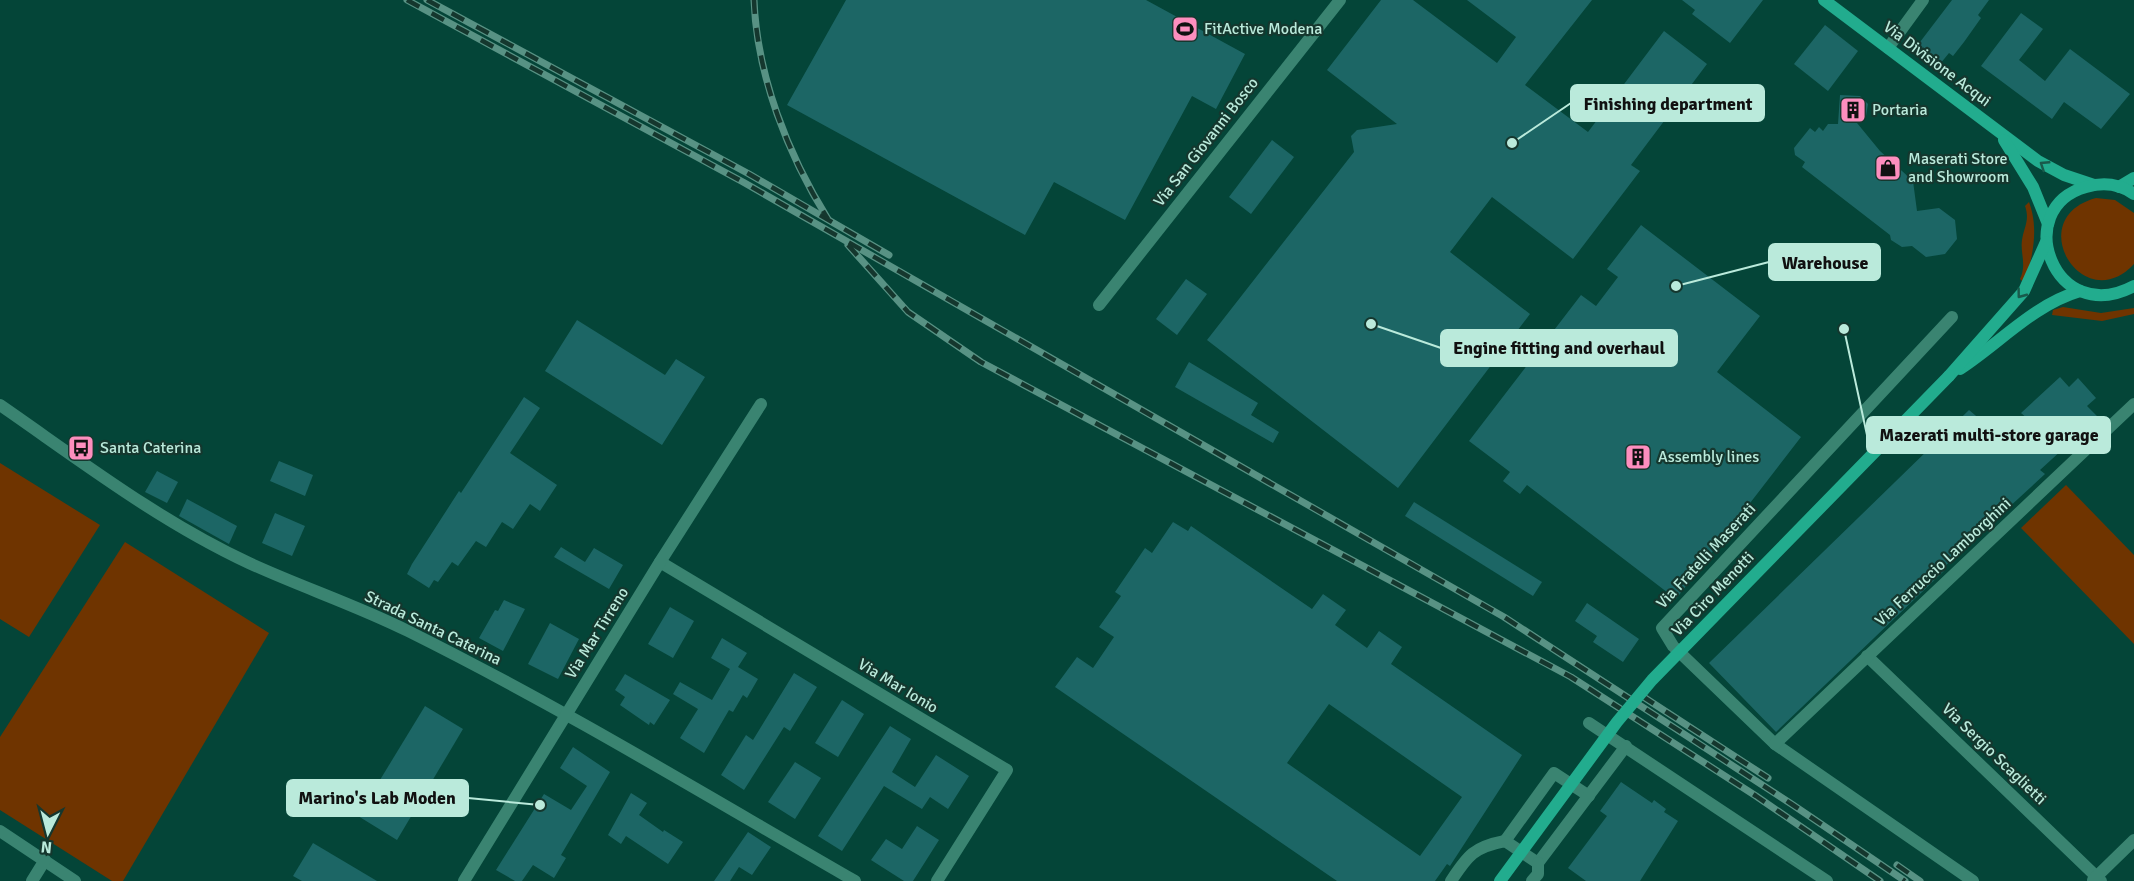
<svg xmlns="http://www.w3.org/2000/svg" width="2134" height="881" font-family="Signika,sans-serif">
  <rect width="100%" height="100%" fill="#044538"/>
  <g fill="#6f3400">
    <path d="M2096,198L2115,200L2134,213V264C2083,319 2021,218 2096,198Z"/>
    <path d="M2029,202C2039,228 2033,258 2024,283L2020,279C2027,264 2020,254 2022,240C2024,227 2030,220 2025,206Z"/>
    <polygon points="2063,307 2101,313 2134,308 2134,314 2102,321 2052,315 2053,310"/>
    <polygon points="0,463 100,525 29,637 0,619"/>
    <polygon points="2066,485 2134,555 2134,644 2021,528"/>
    <polygon points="125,542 269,633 123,881 112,881 0,810 0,737"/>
  </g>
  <g fill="#1c6665" fill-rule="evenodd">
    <polygon points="846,0 1146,0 1245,54 1216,109 1192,96 1125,220 1054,182 1025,235 787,105"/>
    <polygon points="1381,0 1413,0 1497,63 1516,37 1467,0 1592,0 1525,85 1588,132 1664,31 1707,64 1631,165 1640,171 1573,259 1492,197 1450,252 1530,314 1398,488 1207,340 1354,152 1351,136 1357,130 1397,124 1327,70"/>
    <polygon points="1682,0 1763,0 1730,43 1692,14 1695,10"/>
    <polygon points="1952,0 1989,0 1978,15 1981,18 1964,42 1953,56 1949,53 1940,64 1917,46"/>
    <polygon points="2021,13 2043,29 2019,60 2045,81 2070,49 2130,94 2101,129 2064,102 2052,119 1981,66"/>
    <polygon points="1825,25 1858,51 1828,91 1794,64"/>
    <polygon points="1840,95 1860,96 1868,104 1866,116 1857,123 1880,151 1913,181 1917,211 1939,208 1955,220 1957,239 1945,254 1926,257 1912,246 1902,247 1891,240 1890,235 1802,167 1805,162 1795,155 1794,148 1810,128 1815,132 1819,127 1823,131 1828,124 1838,124"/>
    <polygon points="1272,140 1294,157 1251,214 1229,197"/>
    <polygon points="1641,225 1760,316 1717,372 1801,437 1676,599 1527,485 1520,494 1503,481 1510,472 1469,441 1581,295 1596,306 1618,277 1607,269"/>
    <polygon points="1186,279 1207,294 1177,335 1156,319"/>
    <polygon points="577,320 665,375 676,359 705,377 662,445 545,371"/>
    <polygon points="1189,362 1258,403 1251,415 1279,432 1273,443 1175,387"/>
    <polygon points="2060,377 2069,387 2078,378 2096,398 2087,406 2098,417 2040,470 2045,474 1943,568 1945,570 1776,732 1709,663 1969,410 2006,441 2029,420 2021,413"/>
    <polygon points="524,397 540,408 510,453 557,485 540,511 530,504 513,529 502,522 486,547 476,541 458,566 452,562 438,582 434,580 429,588 407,574 412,564 459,491 461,493"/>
    <polygon points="279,461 313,475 305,496 270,481"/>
    <polygon points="157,471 178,482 167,503 145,492"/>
    <polygon points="187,499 237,526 229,544 179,516"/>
    <polygon points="1414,502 1542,582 1533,596 1405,516"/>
    <polygon points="275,513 305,526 292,556 262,543"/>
    <path d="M1173,522L1188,531L1191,526L1312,609L1323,594L1346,610L1335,625L1367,648L1379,631L1402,647L1391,664L1522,755L1450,866L1447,864L1435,881H1337L1055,687L1077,657L1093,668L1114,637L1099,627L1121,596L1115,592L1145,548L1152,553ZM1329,704L1462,797L1420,856L1287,763Z"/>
    <polygon points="561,547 585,562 594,548 623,565 609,589 554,557"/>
    <polygon points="504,600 525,609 503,651 479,638 495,610 498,611"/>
    <polygon points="1587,603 1639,639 1623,662 1593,642 1597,636 1575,621"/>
    <polygon points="670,607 694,621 673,658 648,644"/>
    <polygon points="550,623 579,639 558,679 528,664"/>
    <polygon points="722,638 747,653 738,667 758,679 747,698 743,695 733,712 729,710 704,753 680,738 698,709 673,694 680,682 712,700 730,669 711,658"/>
    <polygon points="794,673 817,687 790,731 784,727 744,790 721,775 746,735 753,740"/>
    <polygon points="625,674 670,700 654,725 650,722 649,725 620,705 625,697 615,690"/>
    <polygon points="842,700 864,714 838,757 815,743"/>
    <polygon points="425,706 463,729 397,840 358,816"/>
    <polygon points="890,726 911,739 892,772 915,787 936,755 969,776 948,809 930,797 922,809 884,786 842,851 818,836"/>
    <polygon points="573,747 610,772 561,855 566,858 554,878 533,865 522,881 515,881 496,870 544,794 571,810 587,786 560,768"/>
    <polygon points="795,762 821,778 795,819 768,802"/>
    <polygon points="1621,782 1652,803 1654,800 1666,809 1664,812 1678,821 1640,881 1586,881 1568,868 1607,816 1600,811"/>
    <polygon points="631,793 647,803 639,815 663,832 664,830 683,842 668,864 626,836 621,844 608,835"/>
    <polygon points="917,826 939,840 913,881 904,881 871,860 886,839 902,849"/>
    <polygon points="748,832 771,847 752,875 739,867 730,881 714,881"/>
    <polygon points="313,843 377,881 302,881 293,876"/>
  </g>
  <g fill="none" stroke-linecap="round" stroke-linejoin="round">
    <g stroke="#3a8471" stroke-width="12">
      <polyline points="1888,48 1923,0"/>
      <polyline points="1099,305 1340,0"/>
      <polyline points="1952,317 1662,628 1673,646 1775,744 1973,881"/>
      <path d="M0,405C81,461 159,521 249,563C301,587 356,605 408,631C561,707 707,796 855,881"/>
      <polyline points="660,562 1007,770 937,881"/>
      <polyline points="1867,656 2101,881"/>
      <polyline points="1589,723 1827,881"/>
      <polyline points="1775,744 2134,404"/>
      <polyline points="0,831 75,881"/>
      <polyline points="1505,841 1554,773 1589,796"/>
      <polyline points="1538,863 1626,746"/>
      <polyline points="2093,880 2134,840"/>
      <polyline points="32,881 45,860"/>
      <polyline points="464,881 660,562 761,404"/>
      <path d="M1451,881C1468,855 1474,847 1505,841L1538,863"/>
      <polyline points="1532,881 1538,874 1538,863"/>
    </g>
    <g stroke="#22ac8e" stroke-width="12">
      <polyline points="1824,0 2038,161 2064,175 2094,185"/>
      <polyline points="2004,140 2033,187 2048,224"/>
      <polyline points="2119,187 2134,178"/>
      <path d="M2134,194C2120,184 2103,182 2086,187C2010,208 2054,329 2134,286"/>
      <path d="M1960,369C2000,343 2033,305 2080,291"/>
      <polyline points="1949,376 2024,291 2046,242"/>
    </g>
    <defs>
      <g id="rail">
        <polyline points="407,0 743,182 1504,617 1793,805 1905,881"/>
        <polyline points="427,0 749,174 889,255"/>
        <path d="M754,0C757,76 788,155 828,219"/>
        <polyline points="848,245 908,312 981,362 1571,677 1756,796 1880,881"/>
        <polyline points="1642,696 1768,778"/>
        <polyline points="1897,865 1920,881"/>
      </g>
    </defs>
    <use href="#rail" stroke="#589284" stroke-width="7"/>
    <use href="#rail" stroke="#15372e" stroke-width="4.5" stroke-dasharray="14" stroke-linecap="butt"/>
    <polyline stroke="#22ac8e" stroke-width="12" points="1500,881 1617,722 1652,680 1949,376"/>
  </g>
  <defs><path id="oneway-chevron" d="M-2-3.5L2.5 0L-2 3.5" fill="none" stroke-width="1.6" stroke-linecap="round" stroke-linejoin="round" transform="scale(1.5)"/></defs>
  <g stroke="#195a4b">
    <use href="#oneway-chevron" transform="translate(2044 165) rotate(-147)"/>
    <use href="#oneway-chevron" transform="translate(2021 294) rotate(127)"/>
  </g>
  <defs>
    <symbol id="stadium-square" viewBox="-11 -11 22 22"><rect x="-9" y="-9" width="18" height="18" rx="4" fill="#fd8ebe" stroke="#15372e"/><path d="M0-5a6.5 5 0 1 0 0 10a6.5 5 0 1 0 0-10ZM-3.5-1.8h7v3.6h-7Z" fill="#111"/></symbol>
    <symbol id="building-square" viewBox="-11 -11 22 22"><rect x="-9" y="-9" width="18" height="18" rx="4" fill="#fd8ebe" stroke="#15372e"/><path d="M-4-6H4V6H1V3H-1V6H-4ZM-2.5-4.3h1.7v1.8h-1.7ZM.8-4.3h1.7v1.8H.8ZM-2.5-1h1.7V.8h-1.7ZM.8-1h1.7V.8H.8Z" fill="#111"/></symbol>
    <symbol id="shop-square" viewBox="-11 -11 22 22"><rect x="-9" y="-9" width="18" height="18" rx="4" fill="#fd8ebe" stroke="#15372e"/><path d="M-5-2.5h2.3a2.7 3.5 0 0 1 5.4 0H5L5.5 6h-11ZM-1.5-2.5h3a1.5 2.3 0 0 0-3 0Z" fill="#111"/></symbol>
    <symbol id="bus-square" viewBox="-11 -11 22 22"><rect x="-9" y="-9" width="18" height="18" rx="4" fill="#fd8ebe" stroke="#15372e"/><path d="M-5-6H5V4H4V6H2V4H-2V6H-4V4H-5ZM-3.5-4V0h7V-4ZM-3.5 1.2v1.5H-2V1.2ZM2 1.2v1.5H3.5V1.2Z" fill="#111"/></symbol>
  </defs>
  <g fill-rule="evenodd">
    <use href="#stadium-square" x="1170" y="14" width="30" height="30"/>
    <use href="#building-square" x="1838" y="95" width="30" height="30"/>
    <use href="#shop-square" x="1873" y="153" width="30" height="30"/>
    <use href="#bus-square" x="66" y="433" width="30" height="30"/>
    <use href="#building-square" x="1623" y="442" width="30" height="30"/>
  </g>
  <g text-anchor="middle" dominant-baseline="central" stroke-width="4.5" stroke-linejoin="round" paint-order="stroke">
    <g font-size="16" fill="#baeadb" stroke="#15372e" text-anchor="start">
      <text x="1204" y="29">FitActive Modena</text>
      <text x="1872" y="110">Portaria</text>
      <text x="1908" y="159">Maserati Store<tspan x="1908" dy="18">and Showroom</tspan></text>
      <text x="100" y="448">Santa Caterina</text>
      <text x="1658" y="457">Assembly lines</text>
    </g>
    <g font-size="16" fill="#baeadb" stroke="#15372e">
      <text transform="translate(1937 64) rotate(37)">Via Divisione Acqui</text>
      <text transform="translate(1206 142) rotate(-52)">Via San Giovanni Bosco</text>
      <text transform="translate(1706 556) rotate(-47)">Via Fratelli Maserati</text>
      <text transform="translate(1943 562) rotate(-43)">Via Ferruccio Lamborghini</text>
      <text transform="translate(1713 594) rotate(-46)">Via Ciro Menotti</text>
      <text transform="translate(433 628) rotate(26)">Strada Santa Caterina</text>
      <text transform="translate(597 633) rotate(-58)">Via Mar Tirreno</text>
      <text transform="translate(898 686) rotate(31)">Via Mar Ionio</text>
      <text transform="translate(1994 754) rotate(44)">Via Sergio Scaglietti</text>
    </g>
  </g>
  <path fill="none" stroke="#baeadb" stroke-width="2" d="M1512 143L1571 103M1676 286L1769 262M1371 324L1441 348M1844 329L1867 435M540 805L468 798"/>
  <g fill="#baeadb" stroke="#15372e" stroke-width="2">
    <circle cx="1512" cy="143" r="6"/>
    <circle cx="1676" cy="286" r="6"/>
    <circle cx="1371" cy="324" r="6"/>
    <circle cx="1844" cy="329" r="6"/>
    <circle cx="540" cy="805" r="6"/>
  </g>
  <g fill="#baeadb" stroke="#baeadb" stroke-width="2">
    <rect x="1571" y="85" width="193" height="36" rx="6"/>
    <rect x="1769" y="244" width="111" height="36" rx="6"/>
    <rect x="1441" y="330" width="236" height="36" rx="6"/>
    <rect x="1867" y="417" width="243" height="36" rx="6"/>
    <rect x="287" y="780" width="181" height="36" rx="6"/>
  </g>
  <g font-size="18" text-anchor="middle" font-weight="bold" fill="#111">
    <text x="1668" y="110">Finishing department</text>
    <text x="1825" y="269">Warehouse</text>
    <text x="1559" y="354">Engine fitting and overhaul</text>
    <text x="1989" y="441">Mazerati multi-store garage</text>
    <text x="377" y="804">Marino's Lab Moden</text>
  </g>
  <g transform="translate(48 833) rotate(186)" stroke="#15372e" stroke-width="4.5" paint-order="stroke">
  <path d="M0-4.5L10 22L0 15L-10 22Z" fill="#baeadb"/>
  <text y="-9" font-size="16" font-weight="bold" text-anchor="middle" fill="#baeadb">N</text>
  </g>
</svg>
